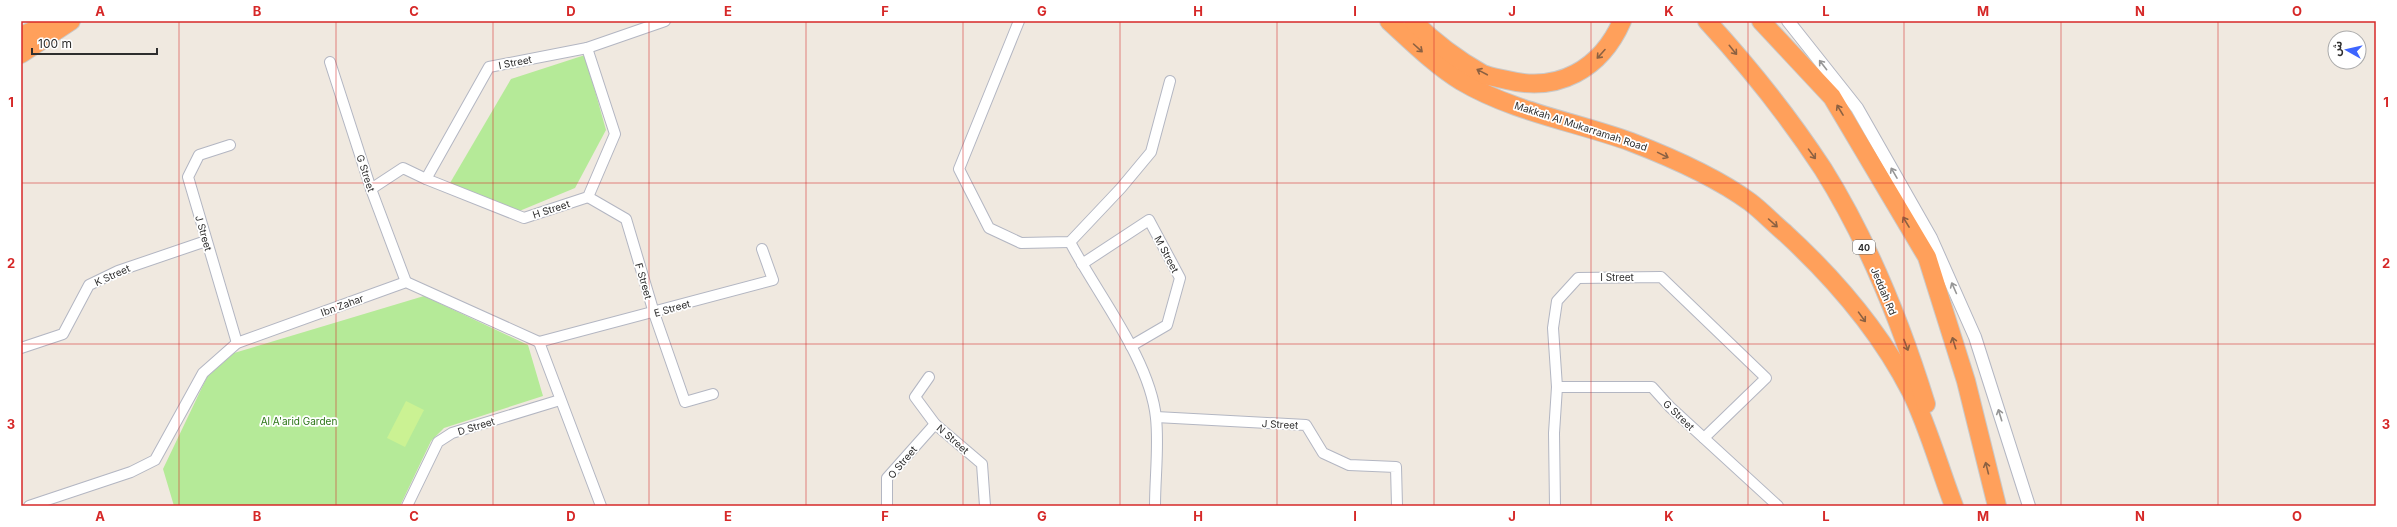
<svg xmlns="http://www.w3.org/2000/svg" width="2397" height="527" font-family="Inter,'Noto Sans Arabic',sans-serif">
  <rect width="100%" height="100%" fill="#f0e9e0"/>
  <g fill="#b5ea98">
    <polygon points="585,55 606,130 575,188 517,212 450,183 511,79"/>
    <polygon points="424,296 528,345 543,396 444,428 431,441 400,506 174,506 163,469 207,377 234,353"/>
  </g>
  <polygon fill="#cbf293" points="406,401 424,410 405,447 387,438"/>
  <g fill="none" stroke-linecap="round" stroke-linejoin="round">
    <defs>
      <g id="minor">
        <polyline points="1019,21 959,169 989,228 1021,243 1070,242 1121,188 1151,152 1170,81"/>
        <polyline points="330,62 371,189 406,282"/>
        <polyline points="230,145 199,155 188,177 237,343"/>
        <polyline points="426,179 489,67 587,48 665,21"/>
        <polyline points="371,189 403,168 426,179 524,218 588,197 615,134 587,48"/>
        <polyline points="588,197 626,219 654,313 685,402 713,394"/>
        <path d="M1070,242C1097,294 1150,359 1156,418C1159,446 1155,477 1155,506"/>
        <polyline points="1082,264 1149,220 1180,278 1167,325 1131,346"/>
        <polyline points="539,342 773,280 762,249"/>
        <polyline points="21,348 63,334 89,285 118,271 206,241"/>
        <polyline points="929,377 915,397 935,424 982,464 985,506"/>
        <polyline points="1557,387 1652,387 1670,407 1778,506"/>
        <polyline points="1156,417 1306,425 1323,453 1349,465 1396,467 1397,506"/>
        <polyline points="29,506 131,472 155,460 203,373 237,343 406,282 539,342 601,506"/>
        <polyline points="407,506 438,442 452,433 560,400"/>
        <polyline points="887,506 887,478 935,424"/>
        <polyline points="1555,506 1554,433 1557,387 1553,328 1557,301 1578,278 1661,277 1766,378 1704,438"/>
      </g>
      <polyline id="tertiary" points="1788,21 1857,108 1931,238 1975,337 2029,506"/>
      <g id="motorway">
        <path d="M1389,21C1412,42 1435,65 1461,81C1513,112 1576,122 1631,142C1670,157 1716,177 1750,202C1762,211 1773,223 1785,233C1835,279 1880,331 1911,392C1928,426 1940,470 1954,506"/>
        <path d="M1413,21C1433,41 1458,60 1483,74C1490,77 1499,78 1507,80C1558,93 1601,69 1622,21"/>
        <path d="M1707,21C1749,67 1789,117 1823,169C1868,241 1901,323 1926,404"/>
        <polyline points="1761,21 1832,97 1927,257 1966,381 1997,506"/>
        <polyline points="21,36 55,21"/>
        <polyline points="21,54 71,21"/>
      </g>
    </defs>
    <use href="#minor" stroke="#b3b6c2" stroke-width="12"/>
    <use href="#tertiary" stroke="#b3b6c2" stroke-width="14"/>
    <use href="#motorway" stroke="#c9c9c9" stroke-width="20"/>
    <use href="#minor" stroke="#fff" stroke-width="10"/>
    <use href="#tertiary" stroke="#fff" stroke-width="12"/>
    <use href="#motorway" stroke="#ffa05b" stroke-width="18"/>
  </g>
  <defs><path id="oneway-shaft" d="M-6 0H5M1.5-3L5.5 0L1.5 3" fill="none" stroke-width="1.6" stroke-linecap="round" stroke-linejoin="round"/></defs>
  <g stroke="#8c6142">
    <use href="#oneway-shaft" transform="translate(1418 48) rotate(42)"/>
    <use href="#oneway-shaft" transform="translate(1733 50) rotate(51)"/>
    <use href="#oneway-shaft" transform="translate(1601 54) rotate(132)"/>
    <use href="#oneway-shaft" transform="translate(1482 72) rotate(-152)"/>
    <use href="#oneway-shaft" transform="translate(1840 110) rotate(-121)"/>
    <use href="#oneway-shaft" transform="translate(1812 154) rotate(54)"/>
    <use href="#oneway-shaft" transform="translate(1663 155) rotate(26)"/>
    <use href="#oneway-shaft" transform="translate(1906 222) rotate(-121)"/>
    <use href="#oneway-shaft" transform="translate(1773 223) rotate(42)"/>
    <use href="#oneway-shaft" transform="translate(1862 317) rotate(54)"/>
    <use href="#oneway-shaft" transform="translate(1954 343) rotate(-107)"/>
    <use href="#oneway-shaft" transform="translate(1906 345) rotate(69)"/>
    <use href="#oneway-shaft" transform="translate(1987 468) rotate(-104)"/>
  </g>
  <g stroke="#969696">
    <use href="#oneway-shaft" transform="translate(1823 65) rotate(-128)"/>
    <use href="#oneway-shaft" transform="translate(1894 173) rotate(-120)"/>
    <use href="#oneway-shaft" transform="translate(1954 288) rotate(-114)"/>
    <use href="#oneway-shaft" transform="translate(2000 415) rotate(-107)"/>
  </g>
  <path fill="none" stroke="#d62828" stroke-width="1" stroke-opacity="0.55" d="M179,21V506M336,21V506M493,21V506M649,21V506M806,21V506M963,21V506M1120,21V506M1277,21V506M1434,21V506M1591,21V506M1748,21V506M1904,21V506M2061,21V506M2218,21V506M21,183H2376M21,344H2376"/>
  <g text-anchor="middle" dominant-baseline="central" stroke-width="3.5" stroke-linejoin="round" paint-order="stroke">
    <rect fill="#fff" stroke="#6d6d6d" stroke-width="1" x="1853" y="240" width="22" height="14" rx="3"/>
    <g font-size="9" font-weight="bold" fill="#2e2e2e">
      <text x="1864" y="247">40</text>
    </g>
    <g font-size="10" fill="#2e2e2e" stroke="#fff">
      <text transform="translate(515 62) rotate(-11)">I Street</text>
      <text transform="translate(1581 126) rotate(18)">Makkah Al Mukarramah Road</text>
      <text transform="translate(366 173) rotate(72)">G Street</text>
      <text transform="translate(551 209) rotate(-18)">H Street</text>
      <text transform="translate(204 233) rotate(74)">J Street</text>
      <text transform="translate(1167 254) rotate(62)">M Street</text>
      <text transform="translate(112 275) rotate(-24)">K Street</text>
      <text x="1617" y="277">I Street</text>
      <text transform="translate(644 281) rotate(74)">F Street</text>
      <text transform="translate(1884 291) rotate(67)">Jeddah Rd</text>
      <text transform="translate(342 305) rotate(-20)">Ibn Zahar</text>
      <text transform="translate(672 308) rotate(-16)">E Street</text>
      <text transform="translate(1679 415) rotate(44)">G Street</text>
      <text transform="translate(1280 424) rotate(3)">J Street</text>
      <text transform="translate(476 426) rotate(-17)">D Street</text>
      <text transform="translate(953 439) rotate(41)">N Street</text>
      <text transform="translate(902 462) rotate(-50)">O Street</text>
    </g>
    <g font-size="10" fill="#2a7415" stroke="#fff">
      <text x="299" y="421">Al A'arid Garden</text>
    </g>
  </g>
  <rect width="2397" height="527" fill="none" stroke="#ffffff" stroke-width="44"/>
  <g transform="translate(2347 50) rotate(278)"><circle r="19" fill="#ffffff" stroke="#ababab"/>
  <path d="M0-3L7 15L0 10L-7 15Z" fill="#3d65ff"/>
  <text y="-6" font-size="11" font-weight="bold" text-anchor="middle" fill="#2e2e2e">ش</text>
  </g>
  <path d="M32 48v6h125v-6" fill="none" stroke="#2e2e2e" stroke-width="2"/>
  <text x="38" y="48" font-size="12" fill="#2e2e2e" stroke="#ffffff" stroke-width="3" paint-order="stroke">100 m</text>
  <rect x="22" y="22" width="2353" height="483" fill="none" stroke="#d62828" stroke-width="1.5"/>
  <g font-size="13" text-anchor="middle" font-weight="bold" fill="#d62828">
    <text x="100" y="16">A</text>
    <text x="257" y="16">B</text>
    <text x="414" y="16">C</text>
    <text x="571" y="16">D</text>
    <text x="728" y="16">E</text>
    <text x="885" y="16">F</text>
    <text x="1042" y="16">G</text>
    <text x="1198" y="16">H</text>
    <text x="1355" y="16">I</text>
    <text x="1512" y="16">J</text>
    <text x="1669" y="16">K</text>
    <text x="1826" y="16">L</text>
    <text x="1983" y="16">M</text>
    <text x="2140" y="16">N</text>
    <text x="2297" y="16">O</text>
    <text x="11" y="107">1</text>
    <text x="2386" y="107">1</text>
    <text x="11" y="268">2</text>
    <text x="2386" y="268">2</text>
    <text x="11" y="429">3</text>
    <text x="2386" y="429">3</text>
    <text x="100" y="521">A</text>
    <text x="257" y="521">B</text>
    <text x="414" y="521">C</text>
    <text x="571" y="521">D</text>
    <text x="728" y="521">E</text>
    <text x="885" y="521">F</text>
    <text x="1042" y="521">G</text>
    <text x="1198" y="521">H</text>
    <text x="1355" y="521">I</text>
    <text x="1512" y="521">J</text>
    <text x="1669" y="521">K</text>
    <text x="1826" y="521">L</text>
    <text x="1983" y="521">M</text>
    <text x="2140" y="521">N</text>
    <text x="2297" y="521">O</text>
  </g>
</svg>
